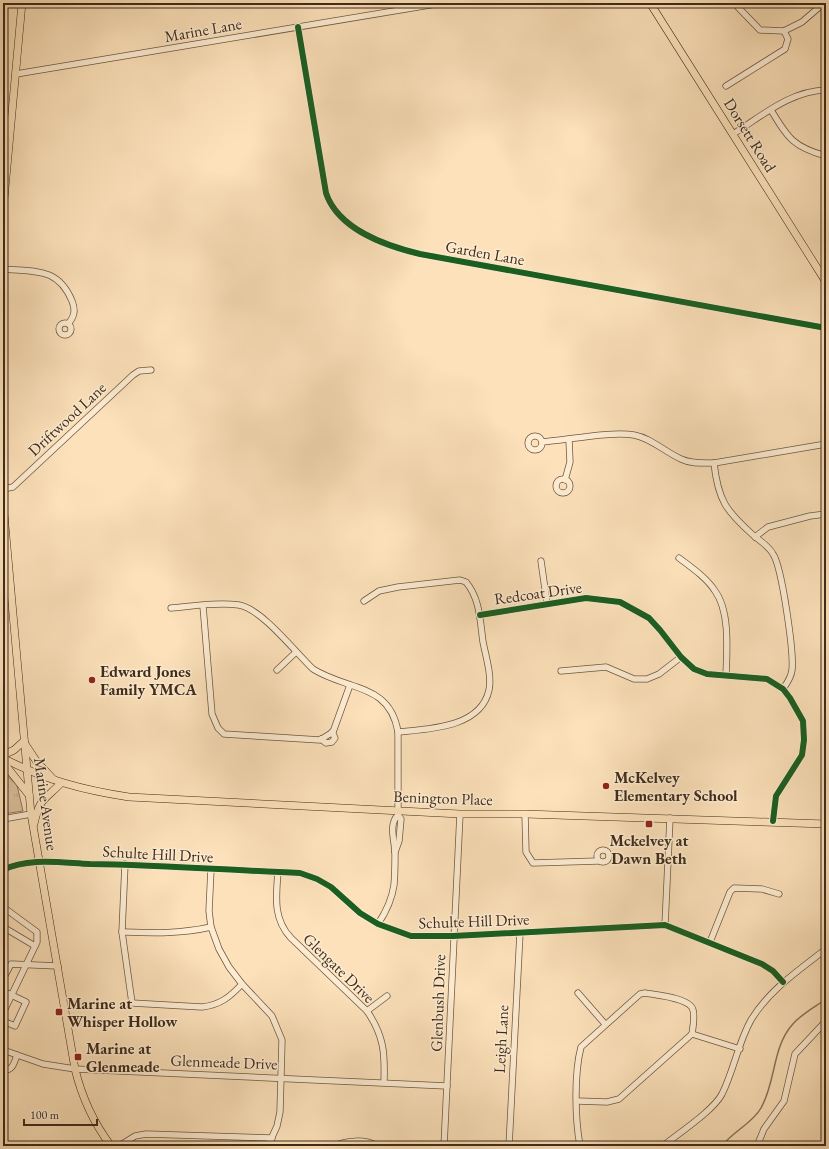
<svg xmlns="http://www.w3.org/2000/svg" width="829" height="1149" font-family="'EB Garamond',serif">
  <defs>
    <pattern id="park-tufts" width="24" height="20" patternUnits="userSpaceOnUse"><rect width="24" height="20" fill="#dcc29f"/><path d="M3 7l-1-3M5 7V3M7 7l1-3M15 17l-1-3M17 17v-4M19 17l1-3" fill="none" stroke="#bea788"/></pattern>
  </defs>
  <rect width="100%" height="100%" fill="#fce1ba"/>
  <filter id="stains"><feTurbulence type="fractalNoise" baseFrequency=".005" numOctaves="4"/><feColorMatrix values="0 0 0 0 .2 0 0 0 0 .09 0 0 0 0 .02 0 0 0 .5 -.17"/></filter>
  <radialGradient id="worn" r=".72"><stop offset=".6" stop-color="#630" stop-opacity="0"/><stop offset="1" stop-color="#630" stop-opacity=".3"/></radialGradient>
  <polygon fill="url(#park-tufts)" stroke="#8e765c" points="3,772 17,785 23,811 3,814"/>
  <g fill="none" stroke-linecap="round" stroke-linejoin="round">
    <path stroke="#8a7359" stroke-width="1.5" d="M722,1146C733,1131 752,1124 761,1108C776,1082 772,1048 792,1025C801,1014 815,1007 826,999"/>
    <defs>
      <g id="minor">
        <polyline points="734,3 760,30 784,31 802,22 824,3"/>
        <path d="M298,27L326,193C338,229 386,246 420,254L826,328"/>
        <polyline points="16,74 442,3"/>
        <polyline points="726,86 785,49 788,39 784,31"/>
        <path d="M771,110C788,138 793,147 826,156"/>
        <path d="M733,134C762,116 790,91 826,90"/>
        <path d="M3,269C35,272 58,267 72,301C76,311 74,317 68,324"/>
        <circle cx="65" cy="329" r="6"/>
        <circle cx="535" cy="443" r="7"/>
        <path d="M542,442C567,440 612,431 634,435C651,438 665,452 681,459C691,464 703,463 714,463L826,444"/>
        <path d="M714,463C718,500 726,511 753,535C760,541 769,546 773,554C782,567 794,653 792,670C791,678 787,683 783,689"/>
        <circle cx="563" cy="486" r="7"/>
        <polyline points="565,480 570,462 569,440"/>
        <polyline points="3,489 13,487 133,375 139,371 151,370"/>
        <polyline points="755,537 768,527 810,516 826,514"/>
        <path d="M679,558C691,567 707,578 715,591C730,611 727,650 726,675"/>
        <polyline points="541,561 547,603"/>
        <polyline points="3,591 11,590"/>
        <path d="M364,601L379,591L398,587L460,580L466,582C480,599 480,620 483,642C486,657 492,676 489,690C481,728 428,729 398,732"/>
        <polyline points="203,606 212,714 218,728 224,734 320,740 333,732 350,685"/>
        <path d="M171,608C194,606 217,602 239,605C262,609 295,652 313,669C348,691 390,683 398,732V815L401,819L399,841L395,852"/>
        <polyline points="480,615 586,598 620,602 649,618 660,630 681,657 694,669 707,674 767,679 783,689 790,698 803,721 804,740 802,755 776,796 773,821"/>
        <polyline points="277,670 295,653"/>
        <polyline points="561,671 606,667 634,679 647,679 659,674 681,657"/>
        <polyline points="3,692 3,693"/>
        <polyline points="321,739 326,743 332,742 335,738 332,732"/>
        <polyline points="525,814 526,852 533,863 598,861"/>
        <polyline points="3,819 31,814"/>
        <circle cx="603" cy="856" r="6"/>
        <path d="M125,864L122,932L132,1003L202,1007C220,1005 230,997 242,984"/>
        <polyline points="211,869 209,911 211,927 219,949 229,967 242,984 272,1016 282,1040 280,1112 277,1126 268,1146"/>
        <path d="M3,870C28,857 63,863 90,864C160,865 230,870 300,873L317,879L331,887L360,913L378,924L411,936H453L665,925L762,964L773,971L783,982"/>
        <path d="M278,872C276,897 273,919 291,938L367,1011C384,1036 385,1053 384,1082"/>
        <polyline points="3,916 7,910 37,932 37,942 3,1013"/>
        <path d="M378,924C386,912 392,899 394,885C395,874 395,864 395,854C395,841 388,825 398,815"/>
        <polyline points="665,925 670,818"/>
        <polyline points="3,927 35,946"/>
        <path d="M122,932C154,933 180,934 211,927"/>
        <polyline points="710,942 730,892 734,888 762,889 779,894"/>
        <polyline points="3,979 11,964 58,966"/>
        <polyline points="3,991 26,1002 15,1026 3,1021"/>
        <polyline points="578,993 605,1024"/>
        <polyline points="367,1011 387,996"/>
        <polyline points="692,1034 740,1049"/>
        <polyline points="3,1050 43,1064 75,1069 447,1086"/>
        <path d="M3,1070C13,1071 14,1063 17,1055"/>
        <polyline points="577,1101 607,1102 619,1099 692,1034"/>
        <polyline points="119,1146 135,1136 146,1134 272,1138"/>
        <path d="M335,1146C345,1140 366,1139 377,1146"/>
        <polyline points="444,1146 460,814"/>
        <polyline points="509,1146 520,933"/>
        <path d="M580,1146C575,1118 574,1074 581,1047L640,994L645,993C656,995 691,998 693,1010C695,1017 693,1027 692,1034"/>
        <path d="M663,1146C679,1133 713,1111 722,1094C734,1070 738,1043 751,1020C769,990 799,970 826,949"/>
        <polyline points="757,1146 764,1129 784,1101 795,1054 826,1021"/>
      </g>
      <g id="major">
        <polyline points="650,3 826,282"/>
        <polyline points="3,210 22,3"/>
        <path d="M3,503L31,814L75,1069C82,1098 93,1122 111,1146"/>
        <polyline points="25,744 37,762 53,779"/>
        <polyline points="3,755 14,750 24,741"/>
        <path d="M3,758C45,780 83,790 129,797L460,814H525L826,824"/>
        <polyline points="3,762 29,795"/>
        <path d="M34,824C40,797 44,801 61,783"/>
      </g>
    </defs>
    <use href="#minor" stroke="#6e5841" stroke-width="7"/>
    <use href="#major" stroke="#3f2b19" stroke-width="8"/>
    <use href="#minor" stroke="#fdecd2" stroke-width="5.5"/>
    <use href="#major" stroke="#fce1ba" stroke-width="7"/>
    <defs>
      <g id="cycleway">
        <path d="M298,27L326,193C338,229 386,246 420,254L826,328"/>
        <polyline points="480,615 586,598 620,602 649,618 660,630 681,657 694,669 707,674 767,679 783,689 790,698 803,721 804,740 802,755 776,796 773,821"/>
        <path d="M3,870C28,857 63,863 90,864C160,865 230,870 300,873L317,879L331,887L360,913L378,924L411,936H453L665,925L762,964L773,971L783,982"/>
      </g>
    </defs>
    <use href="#cycleway" stroke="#fdecd2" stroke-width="8"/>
    <use href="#cycleway" stroke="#1b5e20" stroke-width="6"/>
  </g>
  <g fill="#8f2418" stroke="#fdecd2" stroke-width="1.5">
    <circle cx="92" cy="680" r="4"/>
    <circle cx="606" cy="786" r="4"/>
    <rect x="645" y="820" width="8" height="8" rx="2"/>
    <rect x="55" y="1008" width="8" height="8" rx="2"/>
    <rect x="74" y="1053" width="8" height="8" rx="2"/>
  </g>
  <g text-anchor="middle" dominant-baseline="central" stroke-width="3" stroke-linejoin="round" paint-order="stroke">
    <g font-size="16" fill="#3f2b19" stroke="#fdecd2">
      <text transform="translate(203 30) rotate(-10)">Marine Lane</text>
      <text transform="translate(750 135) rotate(58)">Dorsett Road</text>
      <text transform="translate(485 253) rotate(10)">Garden Lane</text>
      <text transform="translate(67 419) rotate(-43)">Driftwood Lane</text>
      <text transform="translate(538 593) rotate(-8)">Redcoat Drive</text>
      <text transform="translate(443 798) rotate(2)">Benington Place</text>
      <text transform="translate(46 804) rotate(82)">Marine Avenue</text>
      <text transform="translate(158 854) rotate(3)">Schulte Hill Drive</text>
      <text transform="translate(474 921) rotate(-2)">Schulte Hill Drive</text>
      <text transform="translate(339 968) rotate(44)">Glengate Drive</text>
      <text transform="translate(438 1003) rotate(-88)">Glenbush Drive</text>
      <text transform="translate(501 1039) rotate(-87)">Leigh Lane</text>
      <text transform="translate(224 1062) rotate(2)">Glenmeade Drive</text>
    </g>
    <g font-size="16" font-weight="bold" fill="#3f2b19" stroke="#fdecd2" text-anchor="start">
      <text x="100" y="671">Edward Jones<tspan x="100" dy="18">Family YMCA</tspan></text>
      <text x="614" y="777">McKelvey<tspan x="614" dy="18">Elementary School</tspan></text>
      <text x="649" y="840" text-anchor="middle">Mckelvey at<tspan x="649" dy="18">Dawn Beth</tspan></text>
      <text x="67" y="1003">Marine at<tspan x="67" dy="18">Whisper Hollow</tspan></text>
      <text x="86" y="1048">Marine at<tspan x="86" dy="18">Glenmeade</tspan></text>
    </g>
  </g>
  <rect width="829" height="1149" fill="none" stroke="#fce1ba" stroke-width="16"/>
  <rect x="4" y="4" width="821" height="1141" fill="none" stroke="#3f2b19" stroke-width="2"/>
  <rect x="8" y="8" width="813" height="1133" fill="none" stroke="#3f2b19"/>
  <path d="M24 1119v6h73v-6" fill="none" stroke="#3f2b19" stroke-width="2"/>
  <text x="30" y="1119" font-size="12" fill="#3f2b19" stroke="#fdecd2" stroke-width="3" paint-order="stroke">100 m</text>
  <rect width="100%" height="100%" filter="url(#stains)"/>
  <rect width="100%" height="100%" fill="url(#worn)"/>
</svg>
